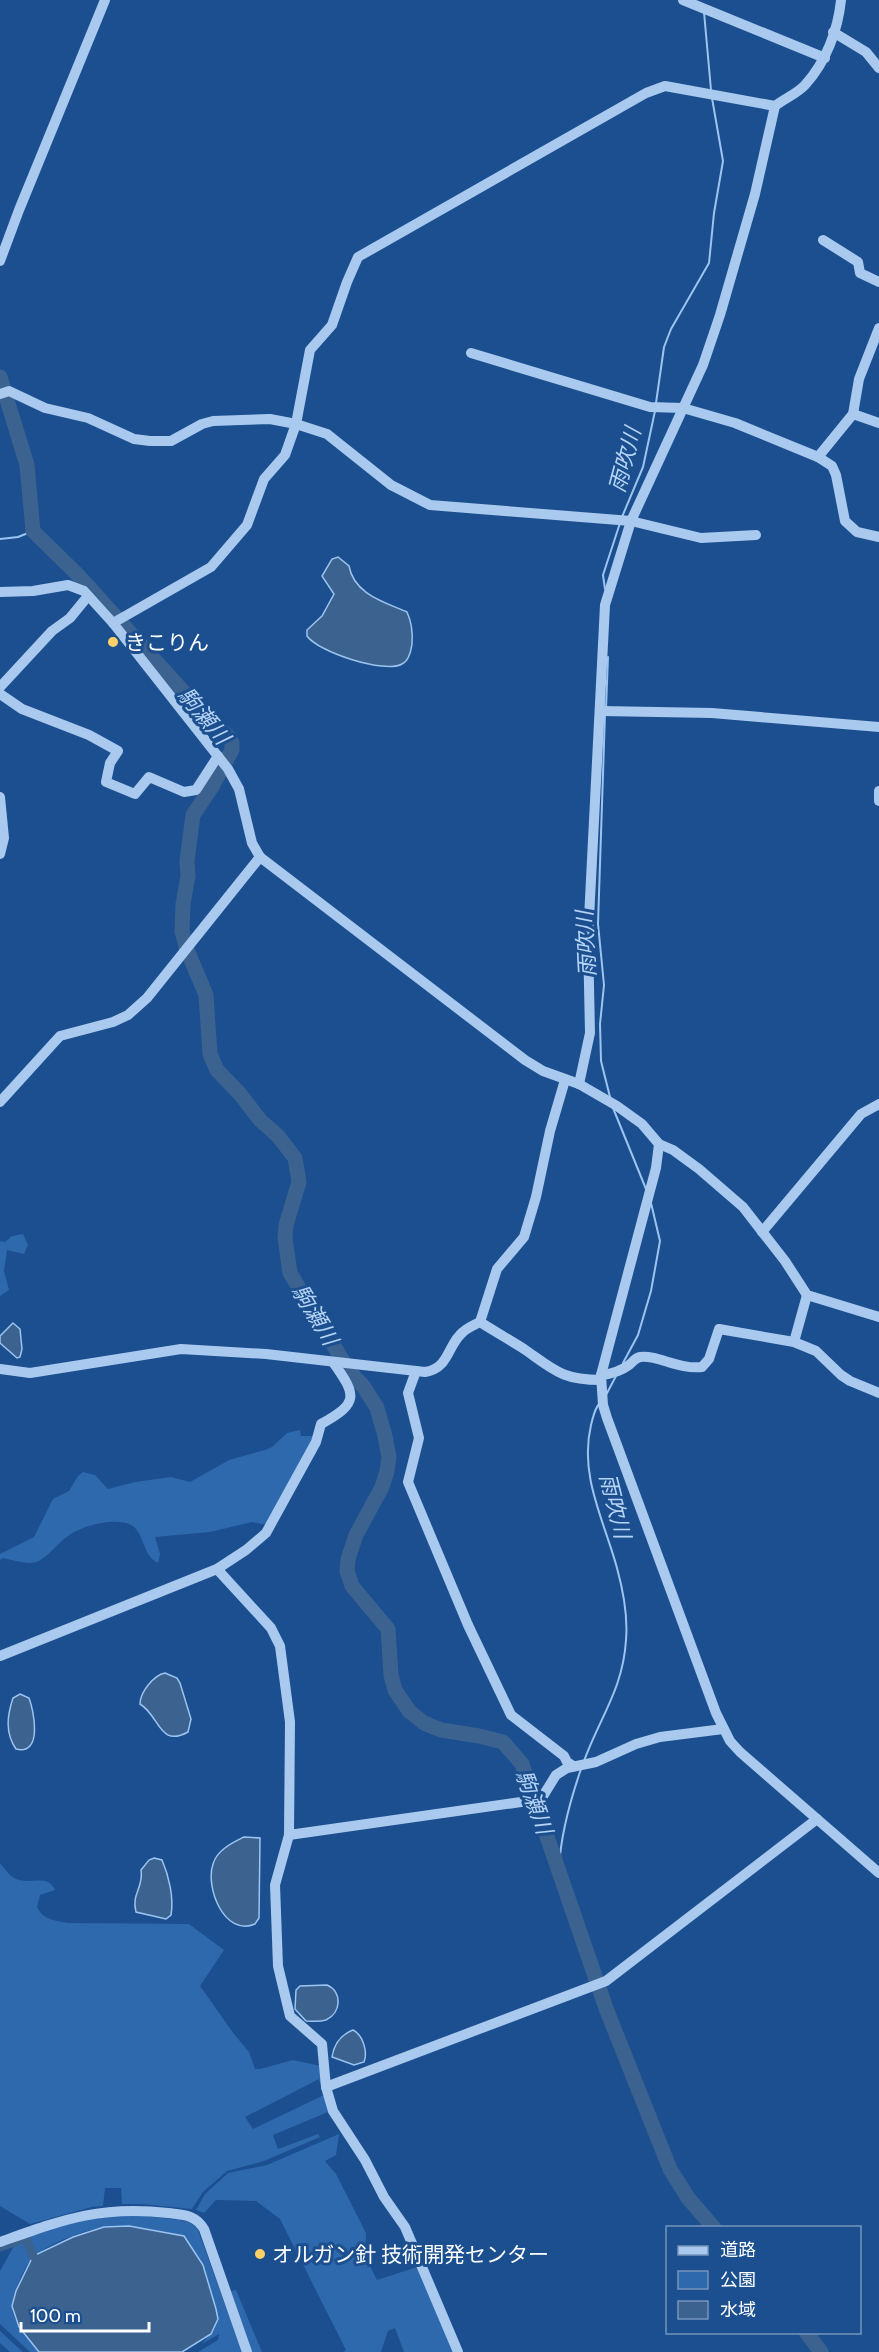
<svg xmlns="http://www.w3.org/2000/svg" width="879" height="2352" font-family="Cabin,'Noto Sans JP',sans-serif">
  <rect width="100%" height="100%" fill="#1b4f8f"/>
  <g fill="#2e69ad" fill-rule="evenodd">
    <polygon points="23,1234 28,1245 24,1254 7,1250 4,1271 9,1290 0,1296 0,1241 5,1242 12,1236"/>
    <path d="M300,1430L301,1436H315L268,1525L252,1522L210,1532L155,1537L160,1554L158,1563C141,1555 145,1530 129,1524C113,1518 85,1525 71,1534C59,1541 51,1554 39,1561C29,1566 14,1560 3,1558L0,1560V1554L34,1537L53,1499L69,1491L78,1476L83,1472L95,1475L108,1489L135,1482L171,1477L190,1482L229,1460L265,1450L272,1447L287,1433Z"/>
    <path d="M0,1863C4,1868 9,1875 14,1878C28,1886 48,1873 55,1890L40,1895L37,1907C43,1920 56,1921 69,1923L189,1924L224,1950L200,1986L234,2034L249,2052L255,2069H260L293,2060L321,2066L328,2112L273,2135L278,2149L318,2134L320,2137L264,2161L227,2171L203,2192L192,2209L142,2204H122L121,2188H105L103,2206L92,2207L30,2224L0,2206ZM319,2079L324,2095L253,2129L245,2117Z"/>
    <polygon points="339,2134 336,2155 325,2161 336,2174 366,2233 365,2256 377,2280 420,2266 456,2352 404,2352 395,2328 388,2331 381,2352 343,2352 346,2350 280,2219 256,2201 216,2200 204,2213 196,2210 205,2194 228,2173 267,2165"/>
    <path d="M122,2213L187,2221L197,2227L242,2352H198L218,2340L219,2334L202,2344L215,2328L184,2236C158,2231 133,2225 107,2227C88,2228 49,2244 35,2255C26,2262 13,2293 12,2305C12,2322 29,2339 39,2352H30L0,2324V2271L15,2244L27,2239V2237L93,2217Z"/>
    <polygon points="236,2290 262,2352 252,2352 231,2291"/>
    <polygon points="0,2331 23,2352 10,2352 0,2343"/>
  </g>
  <g fill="#3c6290" stroke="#9cc4f0" stroke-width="1.5">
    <path d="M338,557L349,566C354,594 384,602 407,612C412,623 413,632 412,644C411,651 409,661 402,664C385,674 318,652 307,636V630L322,616L334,594L322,576L332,559Z"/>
    <polygon points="13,1323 20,1329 22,1349 20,1357 17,1358 0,1343 0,1336"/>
    <path d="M165,1673L177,1678L180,1683L191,1719L188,1732C159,1748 160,1716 140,1704C140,1692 154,1675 165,1673Z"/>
    <path d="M20,1694L29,1698C34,1711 43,1756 16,1749C5,1733 7,1716 13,1698Z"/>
    <path d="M244,1837L260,1838L259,1918L255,1924C224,1937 205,1887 213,1864C217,1850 232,1843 244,1837Z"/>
    <path d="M154,1858L162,1860C169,1876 174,1898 171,1915L166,1919L136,1912C131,1893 144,1888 141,1870L149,1860Z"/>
    <path d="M327,1985C343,1992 341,2013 326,2020C319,2022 313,2021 306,2021L295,2009L296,1990L300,1986Z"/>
    <path d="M353,2030C363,2035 368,2052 364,2062L354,2065L332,2057C334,2044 340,2035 353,2030Z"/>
    <polygon points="129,2226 184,2236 203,2265 216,2309 218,2319 211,2334 182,2352 39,2352 19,2327 12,2306 16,2291 33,2256 73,2237 104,2227"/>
  </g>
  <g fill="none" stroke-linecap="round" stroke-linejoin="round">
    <g stroke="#9cc4f0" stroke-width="2">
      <polyline points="704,12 711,90"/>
      <polyline points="656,403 664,347 671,329 709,263 714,213 723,161 712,98"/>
      <polyline points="622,517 643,467 655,411"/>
      <polyline points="0,539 18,537 33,531"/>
      <polyline points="605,589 603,575 620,523"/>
      <polyline points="606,709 608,657"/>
      <polyline points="605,714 598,924 604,985 600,1024 601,1061 610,1097"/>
      <polyline points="613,1108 646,1189"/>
      <polyline points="623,1363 638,1335 651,1291 660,1241 651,1203"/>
      <polyline points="606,1395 616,1376"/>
      <path d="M584,1761C600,1717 623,1689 626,1640C628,1617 623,1590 617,1568C604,1520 579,1476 591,1425C593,1418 594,1410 599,1404"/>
      <path d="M559,1867C561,1833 570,1801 581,1769"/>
    </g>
    <polyline stroke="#3c6290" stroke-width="9" points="0,2247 26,2238 33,2256"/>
    <g stroke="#3c6290" stroke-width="15">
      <polyline points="0,377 27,465 33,531 77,574 209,720 229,737 232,743 232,750 213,785 193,815 187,861 188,876 183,904 182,931 187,950 206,995 210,1054 217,1070 240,1094 260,1120 278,1136 295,1158 299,1182 286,1225 285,1238 290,1273 349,1371 364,1387 377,1408 385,1436 389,1457 387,1471 382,1487 356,1535 348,1559 347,1571 352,1586 388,1629 391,1675 395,1690 409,1711 424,1723 441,1730 479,1736 503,1742 522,1764 607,2011 670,2169 688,2198 714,2228"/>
      <polyline points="806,2332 821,2352"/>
    </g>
    <g stroke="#a9c9ee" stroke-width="10">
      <polyline points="683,0 825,58"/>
      <polyline points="833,32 866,52 879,68"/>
      <polyline points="823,240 858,262 860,273 879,282"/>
      <polyline points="0,261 19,210 105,0"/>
      <polyline points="471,353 650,407 683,408 735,423 818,457 832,466 836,475 845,521 857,532 879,537"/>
      <polyline points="0,394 9,391 45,408 88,418 134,439 150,441 171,441 202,424 213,421 270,419 296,424 327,434 391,485 430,505 631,521 701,538 756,535"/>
      <polyline points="853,414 879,423"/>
      <polyline points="818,457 853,414 859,379 879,328"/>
      <polyline points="0,592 33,591 68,585 84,591 113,623 228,769 239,789 252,843 260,857 525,1060 543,1071 579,1084 617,1106 642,1124 659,1144 673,1150 699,1169 743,1207 785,1261 807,1295 879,1317"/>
      <polyline points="113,623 211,567 247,525 264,479 285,455 296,424 310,350 332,325 347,282 358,257 646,93 665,86 775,106"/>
      <polyline points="0,687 52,631 70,618 88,596"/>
      <polyline points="0,694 22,709 89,735 118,751 110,763 106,782 135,794 149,777 184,792 196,790 218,756"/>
      <polyline points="601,711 712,713 879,727"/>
      <polyline points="879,791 879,801"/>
      <polyline points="0,797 4,838 0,854"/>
      <path d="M579,1084L590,1033L588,938L605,605L631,521L703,365L720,315L755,194L775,106C784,99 798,93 805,85C826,62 838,30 841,0"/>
      <polyline points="0,1102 60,1036 113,1022 128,1015 147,998 260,857"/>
      <polyline points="659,1144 656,1168 601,1375 603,1405 607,1418 716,1713 730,1741 740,1752 879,1873"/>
      <polyline points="762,1232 861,1114 879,1104"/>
      <path d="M480,1322C494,1331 510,1340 524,1349C554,1370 562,1380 601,1380"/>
      <polyline points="794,1342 807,1295"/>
      <path d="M0,1369L30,1373L181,1349L266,1354L425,1372C450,1368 447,1345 463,1332C467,1328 474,1325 480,1322L497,1269L524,1237L536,1197L550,1131L565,1080"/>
      <polyline points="416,1371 408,1393 419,1438 408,1482 468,1625 511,1715 564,1756 567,1762 573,1766"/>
      <path d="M601,1375C611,1374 621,1371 629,1365C633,1362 635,1358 640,1357C656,1354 679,1370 702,1367L709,1359L719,1329L794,1342L816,1351L841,1375L850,1381L879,1393"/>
      <polyline points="217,1569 271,1628 280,1646 290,1722 289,1835 275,1885 278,1966 290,2016 322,2044 326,2087 333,2111 365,2160 384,2197 405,2227 458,2352"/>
      <path d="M0,1656L217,1569L246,1550L266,1533L316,1442L321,1424C359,1403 357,1396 333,1362"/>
      <polyline points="289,1835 528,1801 543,1796 556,1775 567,1768 596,1762 636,1744 660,1737 723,1729"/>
      <polyline points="326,2087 606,1981 817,1819"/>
      <path d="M0,2242C62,2220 100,2205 168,2213C183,2215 195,2214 204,2229L247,2352"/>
    </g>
  </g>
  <g fill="#ffd166" stroke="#1b4f8f" stroke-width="2">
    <circle cx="113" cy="642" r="6"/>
    <circle cx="260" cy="2254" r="6"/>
  </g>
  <g text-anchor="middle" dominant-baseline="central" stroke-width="6" stroke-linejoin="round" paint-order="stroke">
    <g font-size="21" fill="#fff" stroke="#1b4f8f" text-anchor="start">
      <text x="125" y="642">きこりん</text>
      <text x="272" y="2254">オルガン針 技術開発センター</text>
    </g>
    <g font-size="22" font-style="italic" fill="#b5d3f5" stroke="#1b4f8f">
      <text transform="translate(625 460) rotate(-75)">雨吹川</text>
      <text transform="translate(204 716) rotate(50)">駒瀬川</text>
      <text transform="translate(586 944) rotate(-93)">雨吹川</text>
      <text transform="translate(315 1315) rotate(59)">駒瀬川</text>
      <text transform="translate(615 1506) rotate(76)">雨吹川</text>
      <text transform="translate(534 1802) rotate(70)">駒瀬川</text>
    </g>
  </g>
  <rect x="666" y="2226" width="195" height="108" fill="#1b4f8f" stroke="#7695bc" stroke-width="1.5"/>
  <rect x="678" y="2246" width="30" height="9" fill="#a9c9ee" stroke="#7695bc" stroke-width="1.5"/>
  <text x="720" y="2256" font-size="18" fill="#ffffff">道路</text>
  <rect x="678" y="2271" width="30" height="18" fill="#2e69ad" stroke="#7695bc" stroke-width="1.5"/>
  <text x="720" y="2286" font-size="18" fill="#ffffff">公園</text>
  <rect x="678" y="2301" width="30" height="18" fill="#3c6290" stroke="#7695bc" stroke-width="1.5"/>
  <text x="720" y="2316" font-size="18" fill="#ffffff">水域</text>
  <path d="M21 2322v9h128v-9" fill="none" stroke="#ffffff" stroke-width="3"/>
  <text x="30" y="2322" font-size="18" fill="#ffffff" stroke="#1b4f8f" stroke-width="4.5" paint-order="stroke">100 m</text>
</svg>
